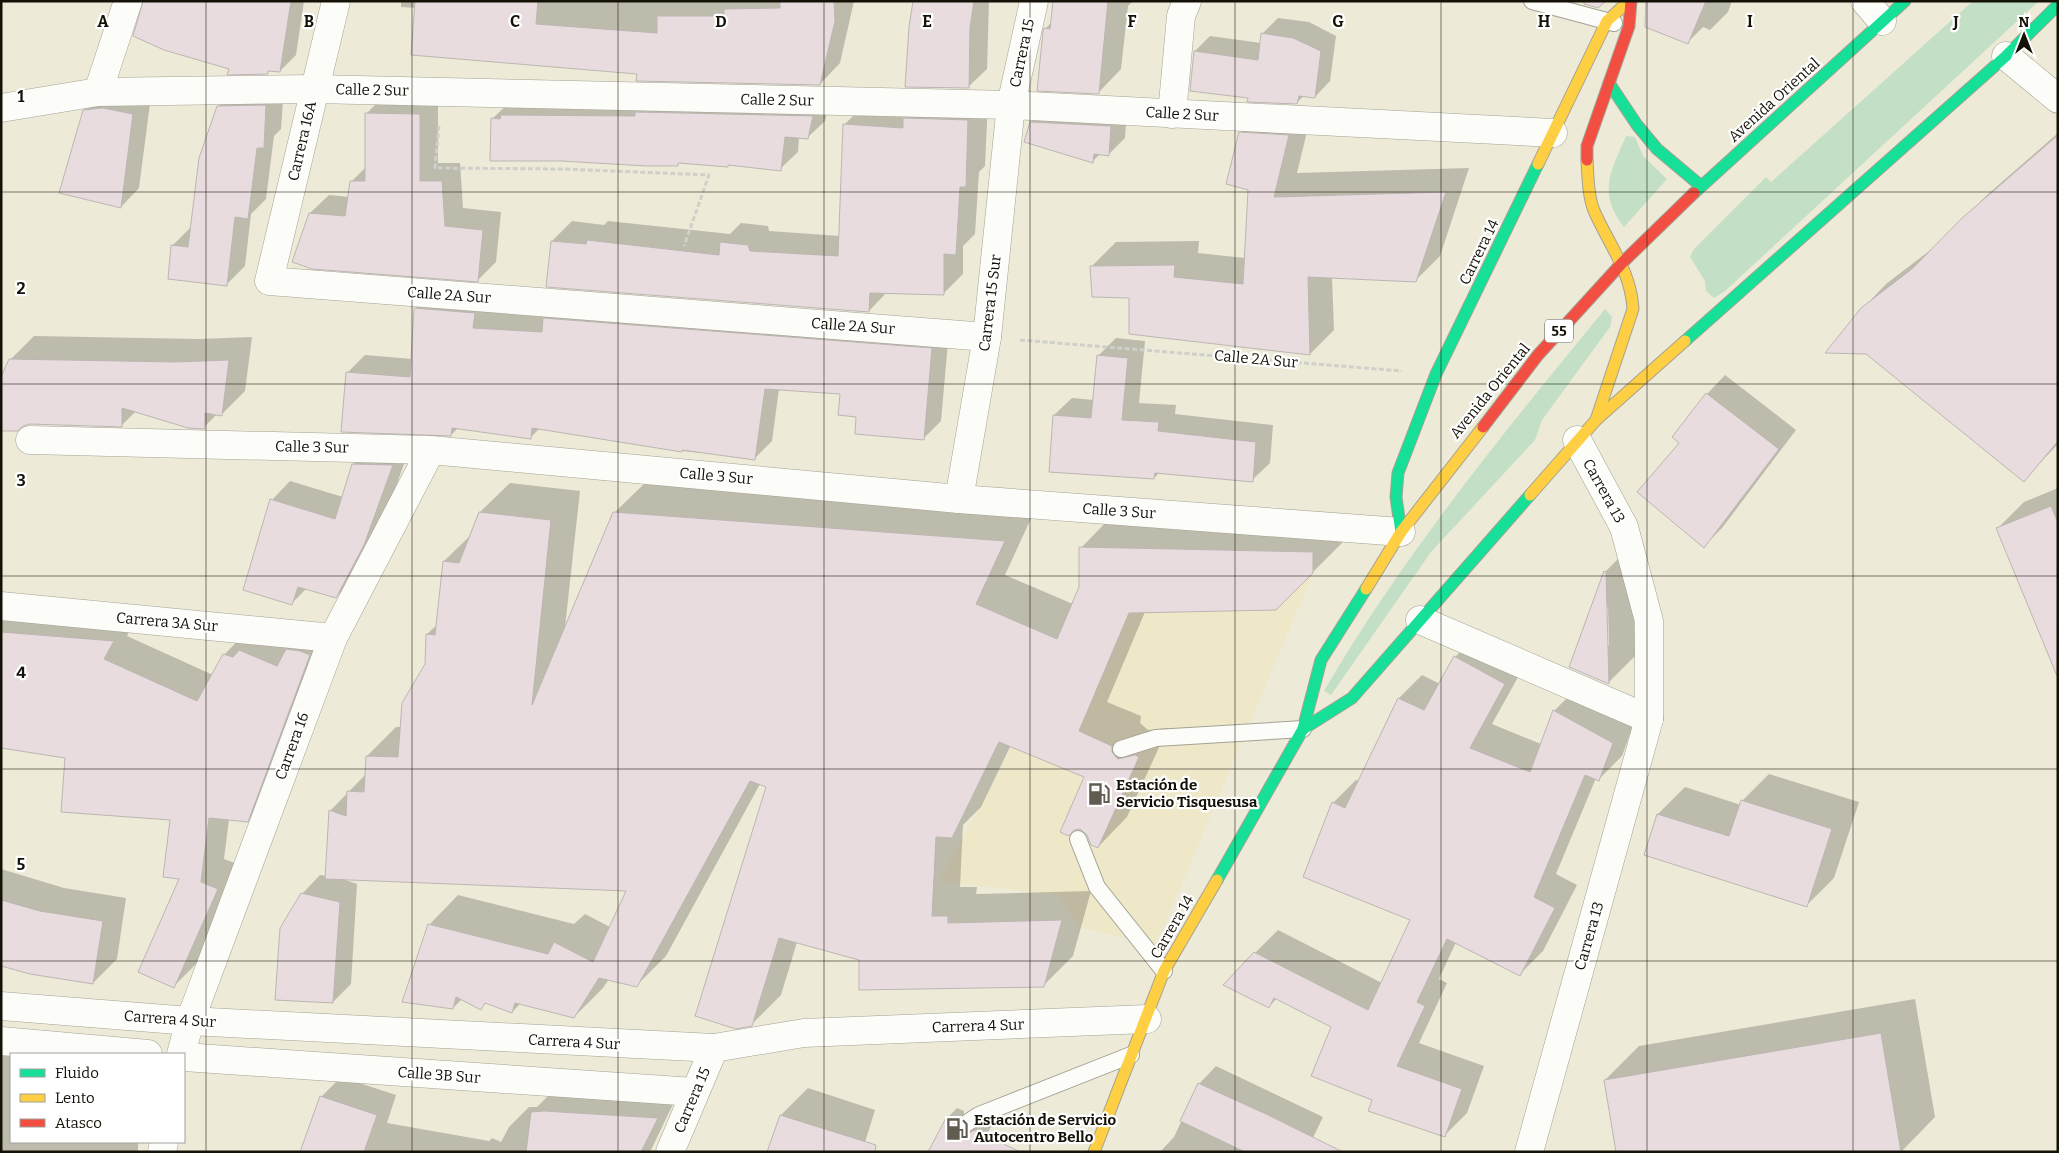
<svg xmlns="http://www.w3.org/2000/svg" width="2059" height="1153" font-family="Bitter,serif">
  <rect width="100%" height="100%" fill="#edead8"/>
  <polygon fill="#eee8c9" points="1079,547 1313,552 1313,573 1156,945 1081,928 1058,895 939,881 1012,747 1078,588"/>
  <g fill="#c3e0c6">
    <polygon points="1973,1 2039,1 1725,291 1714,298 1706,291 1705,281 1690,257 1694,249 1766,177 1771,182"/>
    <path d="M1626,136L1635,137L1643,156L1667,179L1624,227C1597,193 1611,171 1626,136Z"/>
    <path d="M1605,309L1612,317L1610,327L1542,420L1535,440L1431,552L1331,695L1324,691C1404,554 1504,432 1605,309Z"/>
  </g>
  <g fill="#0003" fill-rule="evenodd">
    <polygon points="146,1 304,1 296,55 280,71 270,70 267,73 231,68"/>
    <polygon points="401,1 854,1 840,63 820,84 638,73 416,8 401,7"/>
    <polygon points="914,1 989,1 987,69 968,87"/>
    <polygon points="1054,1 1133,1 1128,6 1121,69 1098,93 1045,29 1052,22"/>
    <polygon points="1648,1 1732,1 1728,12 1710,30 1703,27 1688,42"/>
    <polygon points="1278,18 1309,22 1336,36 1330,81 1315,97 1304,96 1296,103 1250,96 1195,51 1210,36 1261,43 1262,34"/>
    <polygon points="284,87 281,129 274,136 266,199 251,214 245,266 227,284 172,246 191,227 218,107 236,88"/>
    <polygon points="102,92 151,96 139,188 121,207 84,111"/>
    <polygon points="385,95 438,96 438,163 460,163 463,208 501,212 496,262 478,280 310,213 329,195 349,197 351,182 366,167 366,114"/>
    <polygon points="830,99 825,121 807,138 799,137 798,152 780,169 729,164 491,159 492,119 510,102"/>
    <polygon points="988,100 985,166 979,172 975,234 963,246 963,274 944,293 887,292 869,311 552,241 572,221 604,225 608,221 730,234 741,223 768,226 769,231 840,236 844,125 864,105"/>
    <polygon points="1048,106 1127,110 1125,138 1109,154 1100,154 1093,161 1031,122"/>
    <polygon points="1265,109 1312,111 1297,173 1469,168 1440,256 1415,281 1332,277 1334,330 1310,354 1130,297 1092,266 1116,242 1199,241 1198,253 1245,258 1249,189 1240,133"/>
    <polygon points="2058,133 2058,444 2024,480 1862,309 1886,284 1937,245 1987,195"/>
    <polygon points="433,291 949,331 941,421 923,439 841,393 779,389 772,441 755,458 682,451 540,428 530,438 458,428 451,435 347,373 365,355 412,359 415,309"/>
    <polygon points="34,336 199,339 252,337 245,391 221,415 217,414 204,427 136,411 122,425 10,360"/>
    <polygon points="1116,338 1145,341 1139,403 1176,405 1175,414 1273,425 1270,463 1252,480 1160,472 1154,478 1054,415 1072,398 1094,400 1099,355"/>
    <polygon points="1725,375 1796,430 1722,528 1704,546 1681,442 1674,437 1707,394"/>
    <polygon points="372,446 410,447 382,526 354,579 336,597 307,588 292,603 272,500 290,481 343,497 354,464"/>
    <polygon points="510,483 580,491 565,627 614,513 644,484 1034,512 1005,575 1073,604 1080,587 1081,548 1110,518 1342,523 1342,543 1276,609 1145,612 1107,702 1141,716 1140,723 1148,730 1168,728 1127,817 1098,847 1086,776 1011,745 981,807 963,825 960,887 977,887 976,894 1091,891 1073,956 1044,985 860,959 797,942 781,995 751,1025 767,787 760,784 666,956 637,985 609,979 603,988 574,1017 521,1003 512,1012 486,1003 480,1008 462,999 453,1008 429,925 458,895 574,924 585,914 610,927 628,890 340,878 357,884 351,984 333,1002 302,894 320,875 326,876 330,811 366,774 367,756 396,727 402,727 426,665 427,634 438,624 444,561 472,534 480,512"/>
    <polygon points="2058,488 2058,627 2041,634 1997,529 2024,502"/>
    <path d="M1632,545L1635,656L1608,683L1570,667L1605,572ZM1608,606L1609,646H1606V611Z"/>
    <polygon points="1,607 136,618 127,636 213,675 224,655 247,631 324,628 271,797 247,821 229,819 224,859 240,865 197,963 174,986 181,878 172,819 66,757 1,747"/>
    <polygon points="1478,634 1527,661 1492,724 1541,744 1554,711 1577,688 1635,720 1622,756 1599,779 1596,778 1556,874 1577,885 1543,951 1520,974 1456,942 1439,979 1447,983 1419,1043 1484,1066 1467,1113 1444,1136 1374,1099 1332,1026 1277,998 1269,1007 1255,953 1278,930 1382,983 1412,919 1333,803 1356,780 1359,781 1399,698 1422,675 1440,684 1455,657"/>
    <polygon points="1769,774 1859,802 1834,878 1807,905 1646,854 1658,814 1685,787 1741,805 1742,801"/>
    <polygon points="1,869 64,888 126,898 117,959 93,983 1,965"/>
    <polygon points="1915,999 1935,1117 1901,1152 1605,1080 1639,1046"/>
    <polygon points="15,1052 11,1054 11,1142 138,1142 138,1152 1,1152 1,1057"/>
    <polygon points="1216,1066 1323,1117 1306,1152 1160,1152 1174,1137 1199,1084"/>
    <polygon points="341,1077 396,1095 387,1123 489,1141 492,1138 501,1142 509,1127 529,1107 537,1107 552,1092 676,1098 650,1152 302,1152 321,1097"/>
    <polygon points="808,1088 875,1110 862,1152 781,1115"/>
    <polygon points="957,1108 964,1111 964,1121 975,1126 985,1121 992,1125 977,1152 929,1152 948,1117"/>
  </g>
  <g fill="#e8dcde" stroke="#bcb6b3">
    <polygon points="143,1 291,1 280,72 268,71 268,74 227,75 229,69 164,50 133,36"/>
    <polygon points="415,1 538,1 536,24 657,33 657,16 724,16 724,9 780,8 780,1 834,1 835,21 820,85 636,81 637,74 411,55"/>
    <polygon points="913,1 974,1 970,28 969,88 905,87 909,27"/>
    <polygon points="1053,1 1108,1 1099,94 1037,91 1043,31 1044,28 1050,29"/>
    <polygon points="1584,1 1606,1 1598,8 1584,4"/>
    <polygon points="1646,1 1706,1 1688,44 1645,27"/>
    <polygon points="1261,33 1293,38 1321,51 1315,98 1299,96 1297,104 1247,102 1248,98 1190,91 1194,51 1258,60"/>
    <polygon points="266,105 264,148 257,148 248,219 235,217 227,286 168,279 171,245 188,247 199,158 217,106"/>
    <polygon points="103,108 133,114 121,208 59,193 83,110"/>
    <polygon points="635,112 813,116 808,139 785,137 781,171 728,165 728,167 678,163 678,166 647,166 561,161 490,161 491,118 500,119 501,115 635,116"/>
    <polygon points="365,113 420,114 420,181 442,181 445,226 483,230 478,282 312,269 292,262 309,213 345,216 350,181 365,181"/>
    <polygon points="903,118 968,120 966,187 960,187 956,255 944,254 944,295 870,293 869,312 546,287 551,241 586,244 587,240 719,255 720,242 748,245 750,251 838,256 843,124 903,128"/>
    <polygon points="1030,122 1111,126 1109,156 1094,154 1093,163 1024,142"/>
    <polygon points="1239,132 1289,135 1274,197 1446,192 1416,282 1308,277 1310,355 1129,334 1129,298 1092,297 1090,266 1175,265 1174,277 1243,284 1248,190 1226,184"/>
    <polygon points="2058,135 2058,441 2024,482 1866,354 1825,353 1861,308 1913,268 1961,219"/>
    <polygon points="414,308 475,313 473,328 542,332 543,318 932,348 924,440 855,434 856,417 838,415 840,394 765,389 755,460 682,450 682,452 532,428 531,439 452,428 451,436 341,432 346,372 410,377"/>
    <polygon points="1097,355 1128,358 1122,420 1159,422 1158,431 1256,442 1253,482 1155,473 1154,479 1049,472 1053,415 1091,418"/>
    <polygon points="9,359 175,362 229,360 222,416 205,413 205,429 188,428 122,408 122,427 30,424 23,426 18,431 1,431 1,377"/>
    <polygon points="1706,393 1779,449 1704,548 1637,492 1679,443 1672,437"/>
    <polygon points="352,464 393,465 364,545 336,598 298,587 292,605 243,590 270,499 335,519"/>
    <polygon points="2051,506 2058,523 2057,676 1996,528"/>
    <polygon points="479,512 551,520 532,705 613,512 1005,541 976,604 1057,639 1079,587 1079,547 1313,552 1313,573 1276,610 1129,613 1079,731 1112,746 1112,752 1118,759 1135,755 1139,757 1098,848 1091,845 1087,835 1080,829 1074,830 1069,836 1060,832 1084,777 999,742 952,838 936,837 932,916 948,916 948,923 1062,920 1044,987 859,990 859,960 779,938 752,1026 736,1029 695,1016 766,787 750,781 637,987 599,978 574,1018 515,1003 512,1013 485,1003 481,1010 456,997 453,1009 402,1002 428,924 548,954 554,942 593,962 626,891 325,879 329,810 346,816 347,791 364,792 366,756 398,757 402,703 425,664 426,634 435,635 443,561 459,563"/>
    <polygon points="1604,571 1606,572 1609,684 1569,667"/>
    <polygon points="1,632 114,641 104,659 197,701 223,654 233,657 239,650 277,666 286,649 300,651 310,655 248,822 209,818 201,882 218,889 174,988 138,972 179,879 163,877 170,820 61,812 65,758 1,748"/>
    <polygon points="1454,656 1505,684 1470,748 1530,772 1553,710 1613,743 1599,781 1585,775 1534,897 1555,908 1520,976 1447,939 1417,1002 1425,1006 1397,1066 1462,1089 1445,1137 1368,1111 1372,1100 1311,1076 1331,1027 1274,998 1269,1008 1223,985 1254,952 1368,1010 1410,920 1303,877 1332,802 1345,808 1398,698 1424,710"/>
    <polygon points="1741,800 1832,829 1807,907 1644,855 1657,814 1729,836"/>
    <polygon points="301,893 340,902 333,1003 275,1000 280,928"/>
    <polygon points="1,900 40,911 103,921 93,984 30,974 1,966"/>
    <polygon points="1881,1033 1901,1152 1616,1152 1604,1080"/>
    <polygon points="1198,1083 1266,1114 1343,1152 1245,1152 1180,1121"/>
    <polygon points="320,1096 377,1115 364,1152 300,1152"/>
    <polygon points="544,1111 658,1118 641,1152 526,1152 531,1112"/>
    <polygon points="780,1115 876,1145 875,1152 767,1152"/>
    <polygon points="947,1116 955,1120 955,1130 960,1134 965,1135 975,1130 1020,1152 928,1152"/>
  </g>
  <g fill="none" stroke-linecap="round" stroke-linejoin="round">
    <defs>
      <g id="lane">
        <polyline points="1532,1 1614,23"/>
        <polyline points="1121,749 1156,738 1303,729"/>
        <polyline points="1078,839 1097,887 1164,971"/>
        <polyline points="964,1125 979,1115 1131,1055"/>
      </g>
      <g id="street">
        <polyline points="336,1 269,281 987,337"/>
        <polyline points="1865,1 1882,21"/>
        <polyline points="2006,56 2058,99"/>
        <polyline points="98,92 128,1"/>
        <polyline points="1,108 98,92 314,89 1011,105 1553,133"/>
        <polyline points="1172,114 1181,16 1187,1"/>
        <polyline points="30,440 431,450 959,499 1401,532"/>
        <polyline points="959,499 987,337 1011,105 1034,1"/>
        <polyline points="1,606 333,638"/>
        <polyline points="1420,620 1649,719"/>
        <polyline points="1,1006 190,1021 714,1048 804,1033 1147,1019"/>
        <polyline points="1,1041 148,1054"/>
        <polyline points="181,1054 190,1021 333,638 431,450"/>
        <polyline points="184,1057 694,1092"/>
        <polyline points="162,1152 164,1142"/>
        <polyline points="670,1152 714,1048"/>
        <polyline points="1529,1152 1649,719 1649,621 1624,527 1577,440"/>
      </g>
      <g id="fast">
        <polyline points="1609,83 1637,125 1657,149 1701,186"/>
        <polyline points="1694,193 1905,1"/>
        <polyline points="1685,341 2006,56 2058,5"/>
        <polyline points="1401,532 1396,497 1398,473 1436,374 1538,164"/>
        <polyline points="1303,729 1352,698 1530,495"/>
        <polyline points="1217,880 1303,729 1321,660 1366,589"/>
      </g>
      <g id="slow">
        <path d="M1587,160C1588,176 1588,198 1595,213C1610,246 1631,272 1633,309L1596,420"/>
        <polyline points="1538,164 1607,21 1629,1"/>
        <polyline points="1530,495 1596,420 1685,341"/>
        <polyline points="1366,589 1401,532 1483,427"/>
        <polyline points="1094,1152 1164,971 1217,880"/>
      </g>
      <g id="jam">
        <polyline points="1587,160 1587,146 1629,26 1631,1"/>
        <polyline points="1483,427 1538,355 1622,263 1694,193"/>
      </g>
    </defs>
    <use href="#lane" stroke="#a4a294" stroke-width="18"/>
    <use href="#street" stroke="#a4a294" stroke-width="29"/>
    <use href="#fast" stroke="#a4a294" stroke-width="13"/>
    <use href="#slow" stroke="#a4a294" stroke-width="13"/>
    <use href="#jam" stroke="#a4a294" stroke-width="13"/>
    <g stroke="#d0d0ca" stroke-width="3" stroke-dasharray="5 2.5" stroke-linecap="butt">
      <polyline points="439,126 435,168 563,169 709,175 684,246"/>
      <polyline points="1020,340 1402,371"/>
    </g>
    <use href="#lane" stroke="#fcfcf9" stroke-width="16"/>
    <use href="#street" stroke="#fcfcf9" stroke-width="28"/>
    <use href="#fast" stroke="#16e098" stroke-width="11"/>
    <use href="#slow" stroke="#ffcf43" stroke-width="11"/>
    <use href="#jam" stroke="#f24e42" stroke-width="11"/>
  </g>
  <path fill="none" stroke="#141106" stroke-width="1" stroke-opacity="0.55" d="M206,1V1152M412,1V1152M618,1V1152M824,1V1152M1030,1V1152M1235,1V1152M1441,1V1152M1647,1V1152M1853,1V1152M1,192H2058M1,384H2058M1,576H2058M1,769H2058M1,961H2058"/>
  <defs>
    <symbol id="fuel-bare" viewBox="-9 -9 18 18"><path d="M-5.5-6h7V0h2V4h1.3V-2.5L3-4.5l.8-.8L6-3V5H2.5V1h-1V6h-7ZM-4.2-4.7v3.2H.2V-4.7Z" fill="#605d50" stroke="#fff" stroke-width="2.5" paint-order="stroke"/></symbol>
  </defs>
  <g fill-rule="evenodd">
    <use href="#fuel-bare" x="1083" y="778" width="32" height="32"/>
    <use href="#fuel-bare" x="941" y="1113" width="32" height="32"/>
  </g>
  <g text-anchor="middle" dominant-baseline="central" stroke-width="4.5" stroke-linejoin="round" paint-order="stroke">
    <rect fill="#fff" stroke="#5a5851" stroke-width="1" x="1545" y="319.5" width="28" height="23" rx="4"/>
    <g font-size="14" font-weight="bold" fill="#141106">
      <text x="1559" y="331">55</text>
    </g>
    <g font-size="15" fill="#141106" stroke="#fff">
      <text transform="translate(1022 53) rotate(-78)">Carrera 15</text>
      <text transform="translate(372 90) rotate(1)">Calle 2 Sur</text>
      <text transform="translate(777 100) rotate(1)">Calle 2 Sur</text>
      <text transform="translate(1774 100) rotate(-42)">Avenida Oriental</text>
      <text transform="translate(1182 114) rotate(3)">Calle 2 Sur</text>
      <text transform="translate(302 141) rotate(-77)">Carrera 16A</text>
      <text transform="translate(1479 252) rotate(-64)">Carrera 14</text>
      <text transform="translate(449 295) rotate(4)">Calle 2A Sur</text>
      <text transform="translate(990 303) rotate(-83)">Carrera 15 Sur</text>
      <text transform="translate(853 326) rotate(4)">Calle 2A Sur</text>
      <text transform="translate(1256 359) rotate(5)">Calle 2A Sur</text>
      <text transform="translate(1490 391) rotate(-51)">Avenida Oriental</text>
      <text transform="translate(312 447) rotate(1)">Calle 3 Sur</text>
      <text transform="translate(716 476) rotate(5)">Calle 3 Sur</text>
      <text transform="translate(1604 491) rotate(61)">Carrera 13</text>
      <text transform="translate(1119 511) rotate(4)">Calle 3 Sur</text>
      <text transform="translate(167 622) rotate(5)">Carrera 3A Sur</text>
      <text transform="translate(292 746) rotate(-70)">Carrera 16</text>
      <text transform="translate(1172 927) rotate(-60)">Carrera 14</text>
      <text transform="translate(1589 936) rotate(-74)">Carrera 13</text>
      <text transform="translate(170 1019) rotate(4)">Carrera 4 Sur</text>
      <text transform="translate(978 1026) rotate(-2)">Carrera 4 Sur</text>
      <text transform="translate(574 1042) rotate(3)">Carrera 4 Sur</text>
      <text transform="translate(439 1075) rotate(4)">Calle 3B Sur</text>
      <text transform="translate(692 1100) rotate(-67)">Carrera 15</text>
    </g>
    <g font-size="15" font-weight="bold" fill="#141106" stroke="#fff" text-anchor="start">
      <text x="1116" y="785">Estación de<tspan x="1116" dy="17">Servicio Tisquesusa</tspan></text>
      <text x="974" y="1120">Estación de Servicio<tspan x="974" dy="17">Autocentro Bello</tspan></text>
    </g>
  </g>
  <g font-size="16" text-anchor="middle" font-weight="bold" fill="#141106" stroke="#fff" stroke-width="4.5" stroke-linejoin="round" paint-order="stroke">
    <text x="103" y="27">A</text>
    <text x="309" y="27">B</text>
    <text x="515" y="27">C</text>
    <text x="721" y="27">D</text>
    <text x="927" y="27">E</text>
    <text x="1132" y="27">F</text>
    <text x="1338" y="27">G</text>
    <text x="1544" y="27">H</text>
    <text x="1750" y="27">I</text>
    <text x="1956" y="27">J</text>
    <text x="21" y="102">1</text>
    <text x="21" y="294">2</text>
    <text x="21" y="486">3</text>
    <text x="21" y="678">4</text>
    <text x="21" y="870">5</text>
  </g>
  <rect width="2059" height="1153" fill="none" stroke="#141106" stroke-width="5"/>
  <rect x="10" y="1053" width="175" height="90" fill="#ffffff" stroke="#a1a09b"/>
  <rect x="20" y="1069" width="25" height="8" fill="#16e098" stroke="#a1a09b"/>
  <text x="55" y="1078" font-size="15" fill="#141106">Fluido</text>
  <rect x="20" y="1094" width="25" height="8" fill="#ffcf43" stroke="#a1a09b"/>
  <text x="55" y="1103" font-size="15" fill="#141106">Lento</text>
  <rect x="20" y="1119" width="25" height="8" fill="#f24e42" stroke="#a1a09b"/>
  <text x="55" y="1128" font-size="15" fill="#141106">Atasco</text>
  <g transform="translate(2024 35)" stroke="#ffffff" stroke-width="4" paint-order="stroke">
  <path d="M0-4L9 19L0 12L-9 19Z" fill="#141106"/>
  <text y="-8" font-size="14" font-weight="bold" text-anchor="middle" fill="#141106">N</text>
  </g>
</svg>
